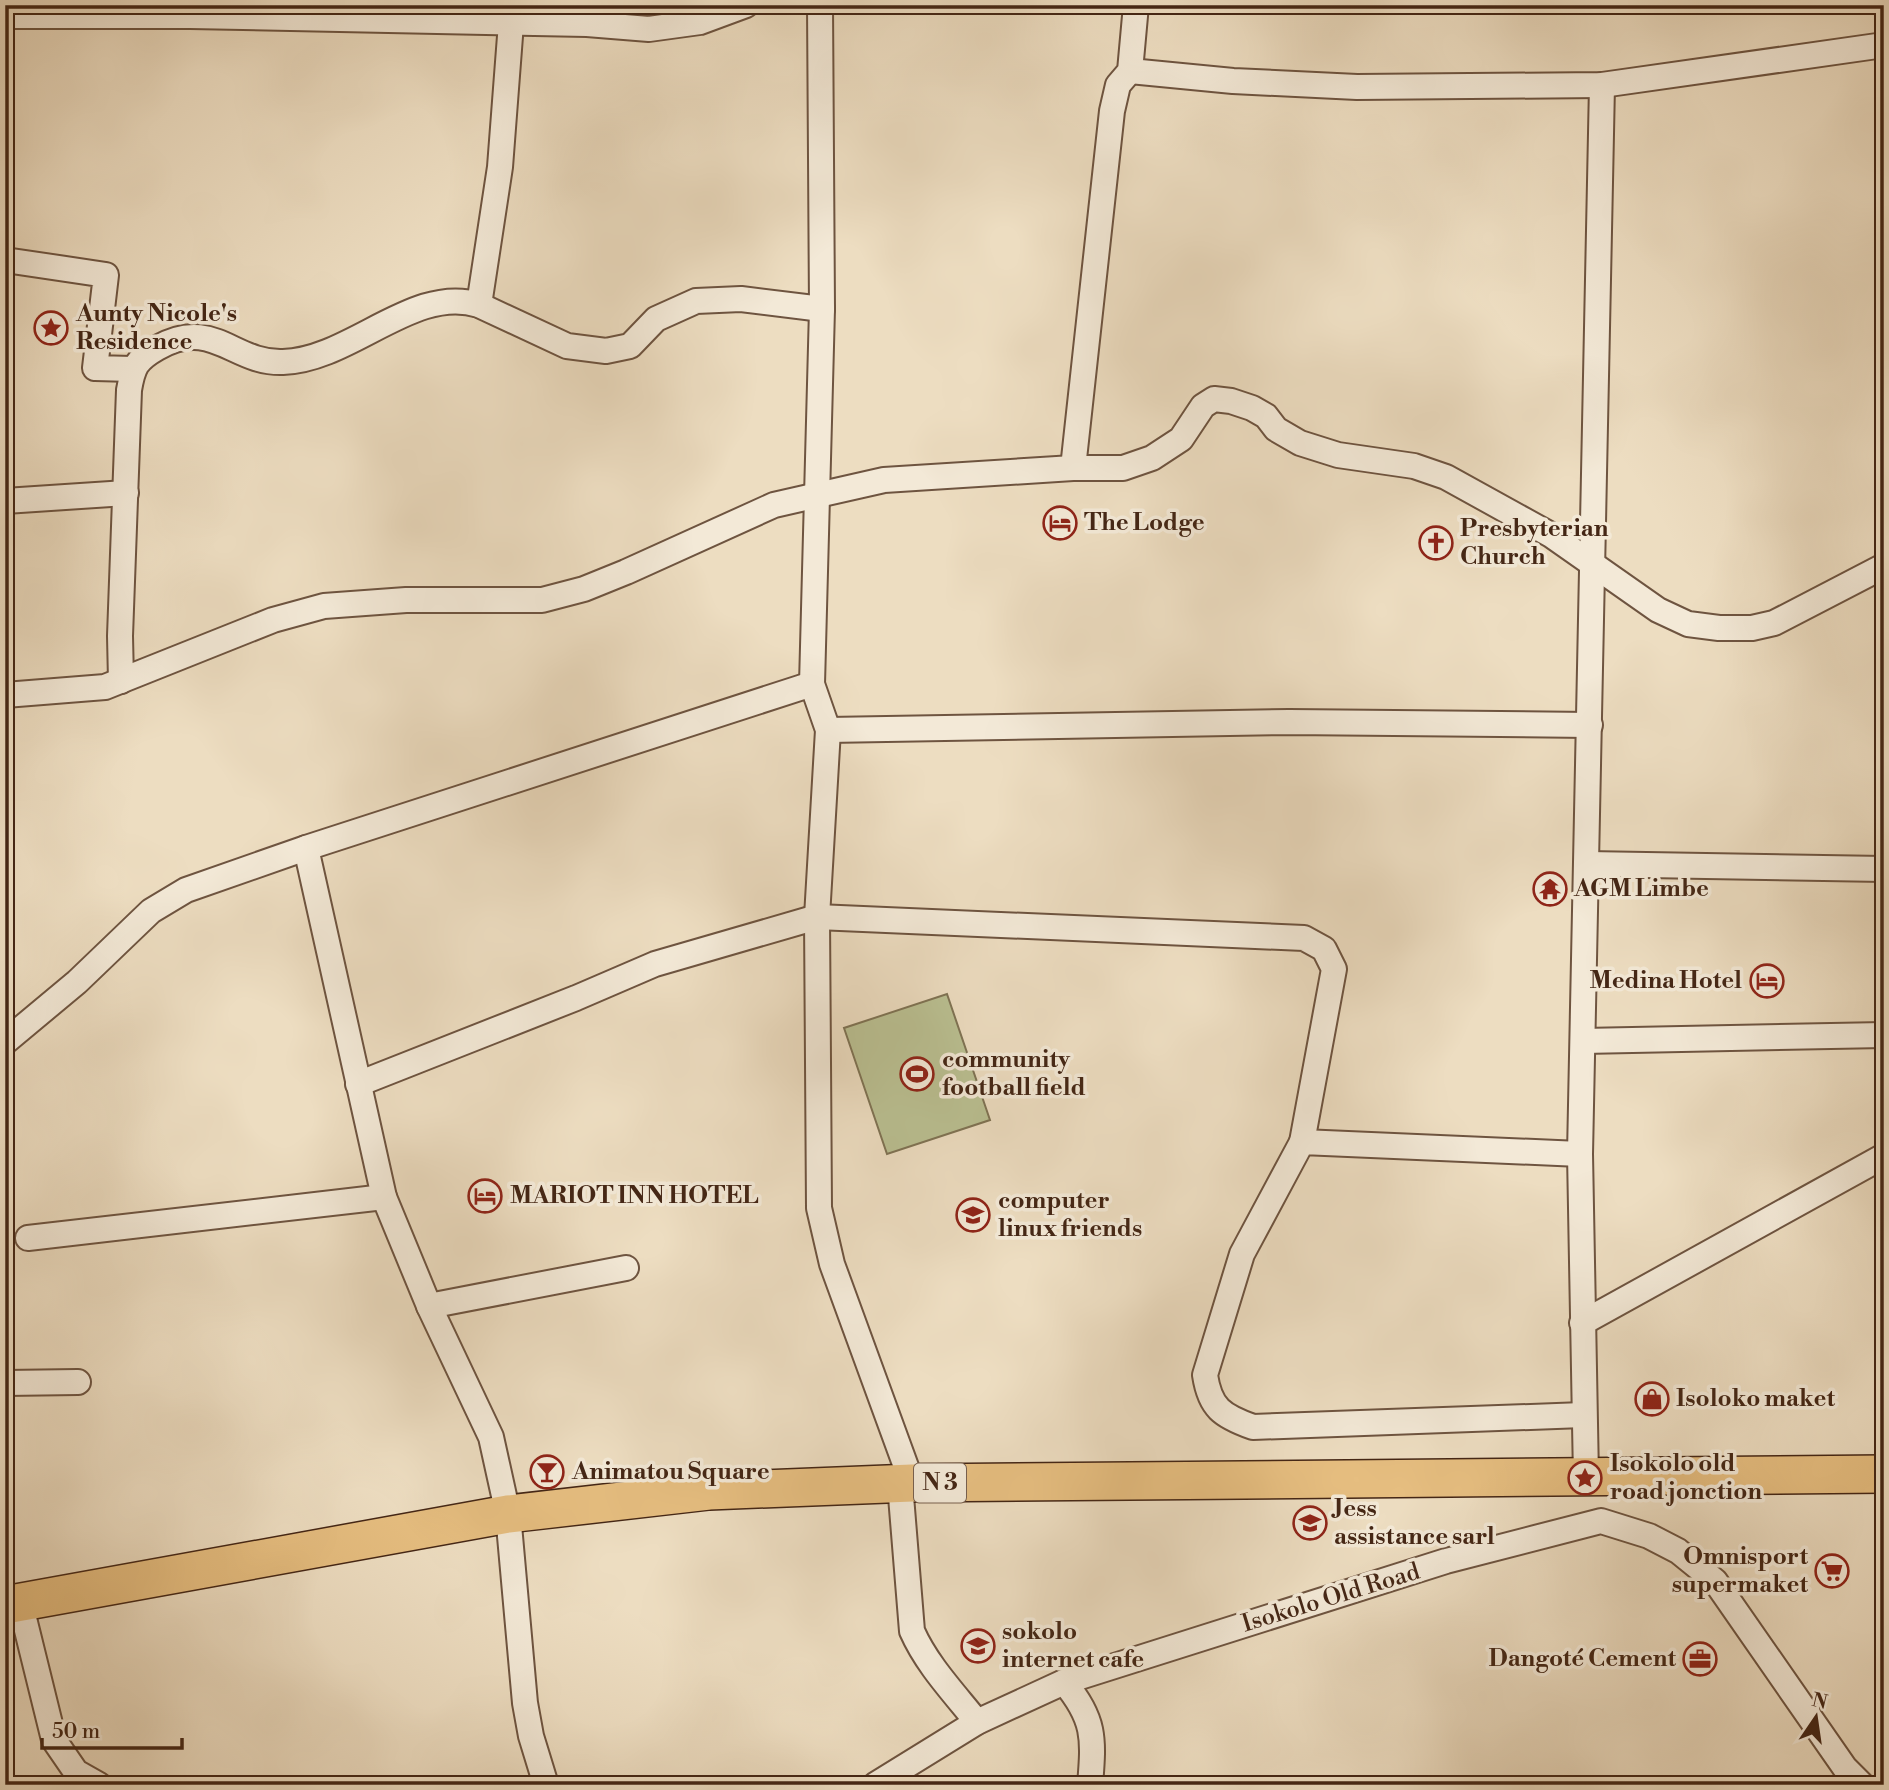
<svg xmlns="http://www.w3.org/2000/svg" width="1889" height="1790" font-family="'Libre Bodoni',serif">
  <rect width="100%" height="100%" fill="#edddc1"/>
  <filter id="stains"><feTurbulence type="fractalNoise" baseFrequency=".00286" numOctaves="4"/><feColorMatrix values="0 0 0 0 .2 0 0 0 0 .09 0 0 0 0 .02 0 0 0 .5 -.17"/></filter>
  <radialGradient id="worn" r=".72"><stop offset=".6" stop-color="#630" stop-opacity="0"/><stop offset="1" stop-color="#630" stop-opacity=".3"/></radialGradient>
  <polygon fill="#bac092" stroke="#7f7354" stroke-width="2" points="947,994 990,1120 887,1154 844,1028"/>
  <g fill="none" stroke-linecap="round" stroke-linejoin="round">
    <defs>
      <g id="minor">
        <polyline points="820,5 822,309 812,684 828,730 817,917 819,1208 832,1264 912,1483"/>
        <polyline points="5,16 190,16 587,24 649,29 700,22 746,5"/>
        <polyline points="1130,71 1233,81 1357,87 1602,85 1884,45"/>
        <polyline points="5,260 106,275 95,368 132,369"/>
        <polyline points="479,305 500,167 511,23 523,5"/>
        <polyline points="1073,468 1112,111 1118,85 1130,71 1136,5"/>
        <polyline points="5,501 126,493"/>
        <path d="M121,681L120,636L129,390C133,367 136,360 157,348C213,316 233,364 283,362C351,360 414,284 479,305L567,346L606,351L630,346L656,319L696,301L741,299L822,309"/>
        <polyline points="5,695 105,687 273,620 324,606 406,600 542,600 584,589 626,572 774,505 884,480 1073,468 1123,468 1152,458 1181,439 1203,406 1214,399 1231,401 1252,408 1266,416 1276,429 1300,443 1338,455 1414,466 1446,477 1551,535 1658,610 1688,624 1719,628 1752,628 1774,623 1884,566"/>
        <polyline points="828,730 1289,722 1590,725"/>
        <polyline points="1587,864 1884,869"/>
        <polyline points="1583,1041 1884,1035"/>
        <polyline points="5,1042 77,982 151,911 186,890 306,848"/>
        <polyline points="358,1084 576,998 655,964 817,917 1304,938 1324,949 1334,969 1302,1142"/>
        <path d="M1580,1154L1302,1142L1242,1254L1205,1375C1210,1408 1222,1416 1253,1427L1583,1415"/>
        <polyline points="28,1238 384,1197"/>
        <polyline points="429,1306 626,1268"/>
        <polyline points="1582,1323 1884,1156"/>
        <polyline points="5,1383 78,1382"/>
        <polyline points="1586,1477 1580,1154 1602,85"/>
        <path d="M900,1484L912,1631C927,1665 954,1693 977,1722"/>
        <polyline points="20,1602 54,1740 76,1772 99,1785"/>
        <path d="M1064,1682C1095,1719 1094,1738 1090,1785"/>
        <polyline points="546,1785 531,1736 525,1703 508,1514 491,1437 429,1306 384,1197 306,848 812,684"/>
        <polyline points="875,1785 977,1722 1064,1682 1446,1561 1601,1521 1649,1536 1678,1551 1715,1581 1845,1768 1862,1785"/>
      </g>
      <polyline id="highway" points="5,1605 508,1514 709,1491 912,1483 1884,1474"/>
    </defs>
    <use href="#minor" stroke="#6e5440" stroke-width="28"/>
    <use href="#highway" stroke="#442615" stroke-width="40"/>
    <use href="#minor" stroke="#f3e9d7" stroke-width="24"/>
    <use href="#highway" stroke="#e6be80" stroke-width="37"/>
  </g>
  <defs>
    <symbol id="sight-ring" viewBox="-11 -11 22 22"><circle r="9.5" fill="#f3e9d7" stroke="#8f2418" stroke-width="1.5"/><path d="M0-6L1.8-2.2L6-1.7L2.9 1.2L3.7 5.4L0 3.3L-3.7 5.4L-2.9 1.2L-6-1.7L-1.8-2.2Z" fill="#8f2418"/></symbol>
    <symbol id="hotel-ring" viewBox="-11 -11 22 22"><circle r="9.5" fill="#f3e9d7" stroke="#8f2418" stroke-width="1.5"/><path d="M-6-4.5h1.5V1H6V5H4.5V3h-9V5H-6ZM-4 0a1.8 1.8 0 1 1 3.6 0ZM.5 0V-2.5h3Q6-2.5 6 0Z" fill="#8f2418"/></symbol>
    <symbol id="church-ring" viewBox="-11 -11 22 22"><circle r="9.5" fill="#f3e9d7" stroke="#8f2418" stroke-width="1.5"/><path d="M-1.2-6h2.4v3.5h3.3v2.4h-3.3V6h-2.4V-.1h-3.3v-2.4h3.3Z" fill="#8f2418"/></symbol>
    <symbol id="temple-ring" viewBox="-11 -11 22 22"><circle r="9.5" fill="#f3e9d7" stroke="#8f2418" stroke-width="1.5"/><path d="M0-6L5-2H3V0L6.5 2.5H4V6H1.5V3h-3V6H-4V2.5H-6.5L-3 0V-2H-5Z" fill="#8f2418"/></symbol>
    <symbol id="stadium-ring" viewBox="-11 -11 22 22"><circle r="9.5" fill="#f3e9d7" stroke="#8f2418" stroke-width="1.5"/><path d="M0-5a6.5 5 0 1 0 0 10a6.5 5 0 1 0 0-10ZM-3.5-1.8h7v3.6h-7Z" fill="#8f2418"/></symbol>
    <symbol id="school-ring" viewBox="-11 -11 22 22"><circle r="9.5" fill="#f3e9d7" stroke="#8f2418" stroke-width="1.5"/><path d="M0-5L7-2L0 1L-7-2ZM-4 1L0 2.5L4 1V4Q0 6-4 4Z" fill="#8f2418"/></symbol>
    <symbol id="shop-ring" viewBox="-11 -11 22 22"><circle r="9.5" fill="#f3e9d7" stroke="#8f2418" stroke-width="1.5"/><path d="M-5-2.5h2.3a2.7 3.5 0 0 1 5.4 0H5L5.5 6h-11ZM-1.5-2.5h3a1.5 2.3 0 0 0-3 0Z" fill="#8f2418"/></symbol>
    <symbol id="bar-ring" viewBox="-11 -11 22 22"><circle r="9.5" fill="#f3e9d7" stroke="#8f2418" stroke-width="1.5"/><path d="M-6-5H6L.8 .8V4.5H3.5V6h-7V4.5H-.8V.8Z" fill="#8f2418"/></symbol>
    <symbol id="university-ring" viewBox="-11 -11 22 22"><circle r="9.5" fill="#f3e9d7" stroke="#8f2418" stroke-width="1.5"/><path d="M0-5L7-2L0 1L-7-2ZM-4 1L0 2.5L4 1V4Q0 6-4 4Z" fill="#8f2418"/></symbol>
    <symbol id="supermarket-ring" viewBox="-11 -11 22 22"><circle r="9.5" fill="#f3e9d7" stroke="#8f2418" stroke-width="1.5"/><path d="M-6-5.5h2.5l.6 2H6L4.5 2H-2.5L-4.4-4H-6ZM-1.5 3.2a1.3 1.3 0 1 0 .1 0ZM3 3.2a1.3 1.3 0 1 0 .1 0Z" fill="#8f2418"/></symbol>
    <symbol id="office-ring" viewBox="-11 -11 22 22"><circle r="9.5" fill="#f3e9d7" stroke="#8f2418" stroke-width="1.5"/><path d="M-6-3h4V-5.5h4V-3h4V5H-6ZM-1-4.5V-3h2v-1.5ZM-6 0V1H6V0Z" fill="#8f2418"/></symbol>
  </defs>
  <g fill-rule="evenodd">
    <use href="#sight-ring" x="32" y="309" width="38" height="38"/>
    <use href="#hotel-ring" x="1041" y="504" width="38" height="38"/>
    <use href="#church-ring" x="1417" y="524" width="38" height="38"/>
    <use href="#temple-ring" x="1531" y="870" width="38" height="38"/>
    <use href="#hotel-ring" x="1748" y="962" width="38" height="38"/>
    <use href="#stadium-ring" x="898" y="1055" width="38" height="38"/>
    <use href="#hotel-ring" x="466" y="1177" width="38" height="38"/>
    <use href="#school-ring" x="954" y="1196" width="38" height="38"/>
    <use href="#shop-ring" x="1633" y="1380" width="38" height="38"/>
    <use href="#bar-ring" x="528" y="1453" width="38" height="38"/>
    <use href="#sight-ring" x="1566" y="1459" width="38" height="38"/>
    <use href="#university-ring" x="1291" y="1504" width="38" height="38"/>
    <use href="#supermarket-ring" x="1813" y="1552" width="38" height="38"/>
    <use href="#school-ring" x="959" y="1627" width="38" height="38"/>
    <use href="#office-ring" x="1681" y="1640" width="38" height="38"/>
  </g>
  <g text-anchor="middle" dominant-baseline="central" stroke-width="7" stroke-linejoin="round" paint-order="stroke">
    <rect fill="#f3e9d7" stroke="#78604f" stroke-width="2" x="914" y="1463.5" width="52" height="39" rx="5"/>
    <g font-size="23" font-weight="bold" fill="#442615">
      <text x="940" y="1483">N 3</text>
    </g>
    <g font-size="24" font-weight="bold" fill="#442615" stroke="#f3e9d7" text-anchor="start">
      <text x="76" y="314">Aunty Nicole's<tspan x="76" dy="28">Residence</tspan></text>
      <text x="1084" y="523">The Lodge</text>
      <text x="1460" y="529">Presbyterian<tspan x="1460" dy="28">Church</tspan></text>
      <text x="1574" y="889">AGM Limbe</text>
      <text x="1742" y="981" text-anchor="end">Medina Hotel</text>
      <text x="942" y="1060">community<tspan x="942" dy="28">football field</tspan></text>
      <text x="510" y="1196">MARIOT INN HOTEL</text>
      <text x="998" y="1201">computer<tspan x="998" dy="28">linux friends</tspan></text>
      <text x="1676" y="1399">Isoloko maket</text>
      <text x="1610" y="1464">Isokolo old<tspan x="1610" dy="28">road jonction</tspan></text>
      <text x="572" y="1472">Animatou Square</text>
      <text x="1334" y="1509">Jess<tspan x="1334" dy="28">assistance sarl</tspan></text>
      <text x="1808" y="1557" text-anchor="end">Omnisport<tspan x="1808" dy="28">supermaket</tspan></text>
      <text x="1002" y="1632">sokolo<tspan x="1002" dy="28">internet cafe</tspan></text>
      <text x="1676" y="1659" text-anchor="end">Dangoté Cement</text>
    </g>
    <g font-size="24" fill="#442615" stroke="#f3e9d7">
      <text transform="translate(1331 1598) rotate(-17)">Isokolo Old Road</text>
    </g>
  </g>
  <rect width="1889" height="1790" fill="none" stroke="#edddc1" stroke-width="28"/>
  <rect x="7" y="7" width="1875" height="1776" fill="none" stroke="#442615" stroke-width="3.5"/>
  <rect x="14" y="14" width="1861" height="1762" fill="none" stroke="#442615" stroke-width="2"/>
  <g transform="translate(1816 1717) rotate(13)" stroke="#f3e9d7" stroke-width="5" paint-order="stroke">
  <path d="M0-5L12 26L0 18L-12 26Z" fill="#442615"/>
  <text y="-10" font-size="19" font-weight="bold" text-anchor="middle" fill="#442615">N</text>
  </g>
  <path d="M42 1738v10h140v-10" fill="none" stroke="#442615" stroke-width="3.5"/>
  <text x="52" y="1738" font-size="21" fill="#442615" stroke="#f3e9d7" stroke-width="5" paint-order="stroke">50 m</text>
  <rect width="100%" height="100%" filter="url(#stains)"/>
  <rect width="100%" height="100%" fill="url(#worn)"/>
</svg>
